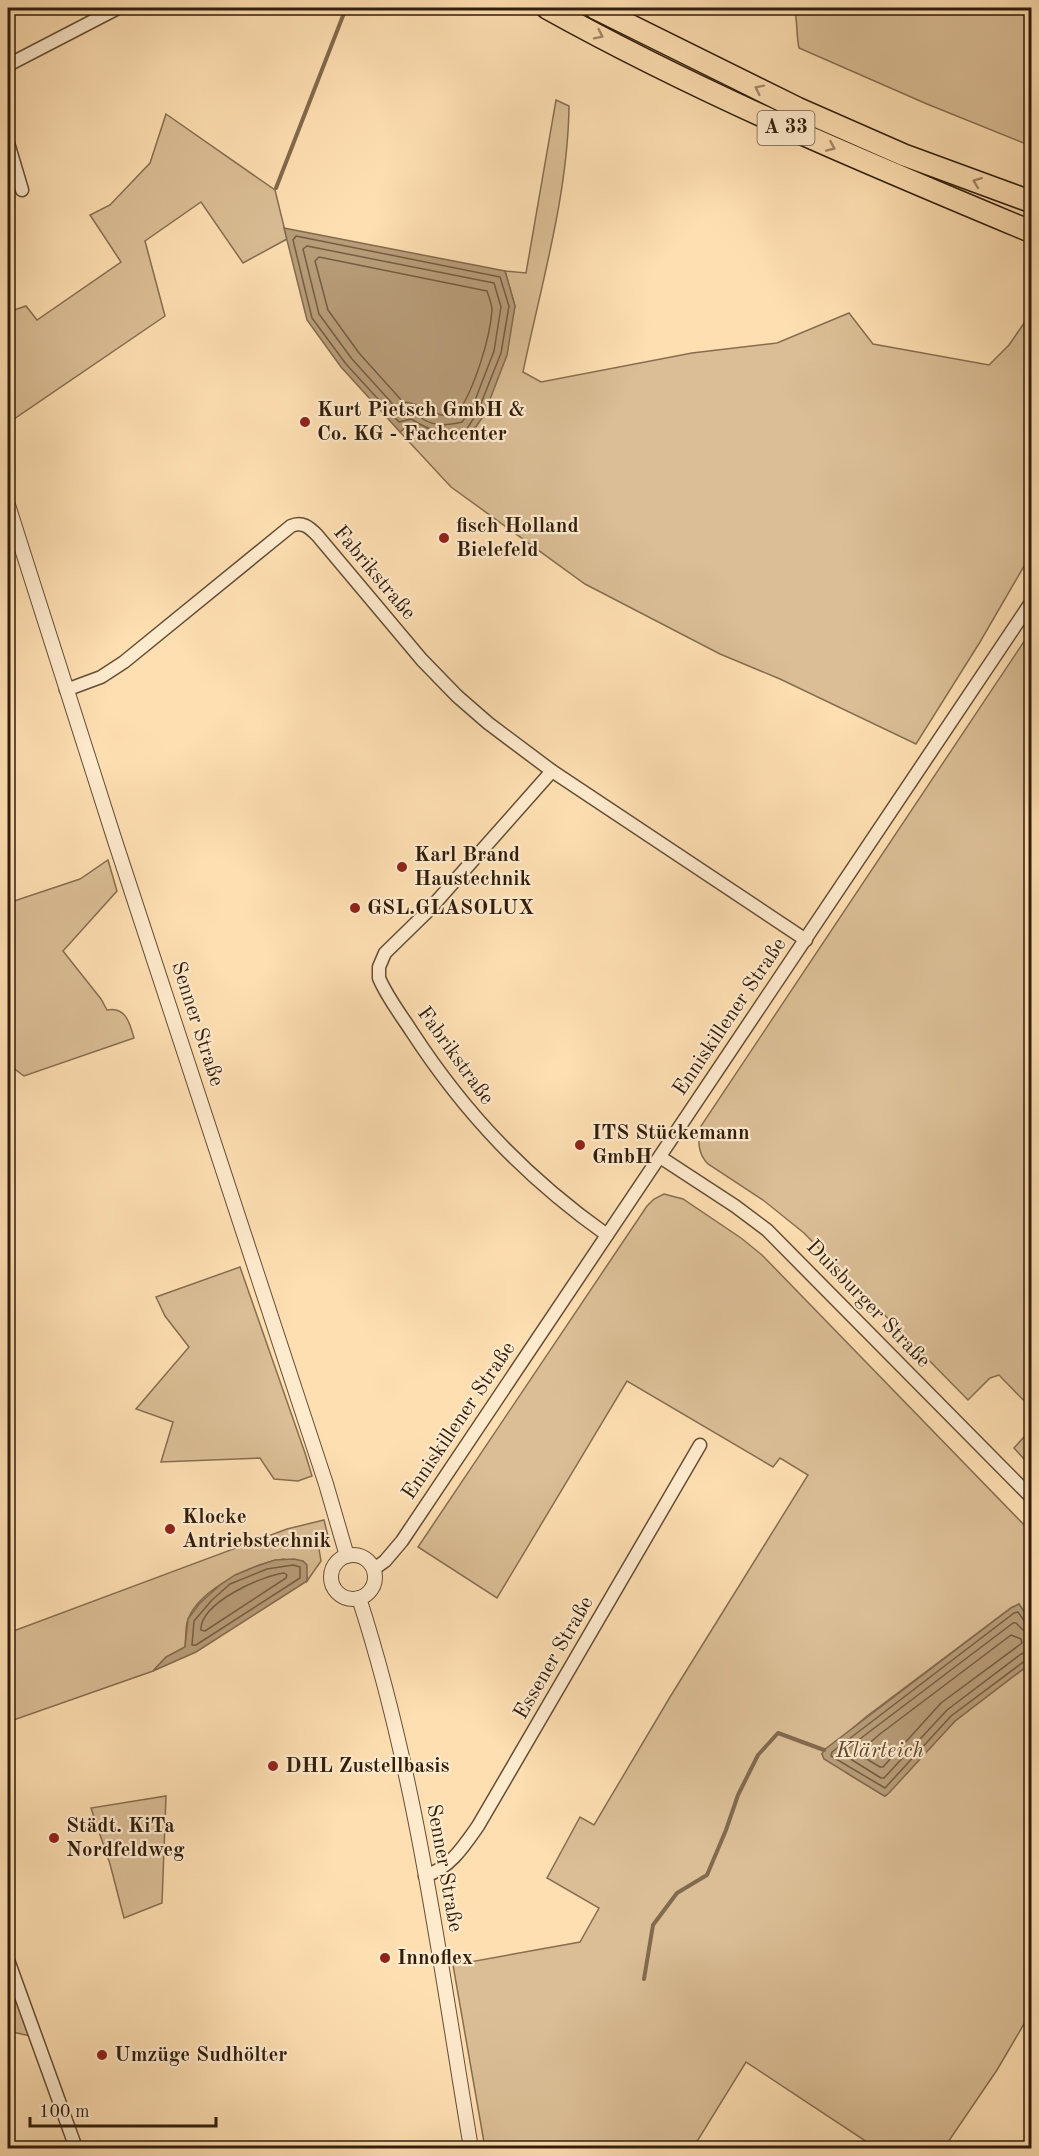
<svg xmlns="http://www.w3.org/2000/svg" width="1039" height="2156" font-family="'Old Standard TT',serif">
  <rect width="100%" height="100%" fill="#fedfb2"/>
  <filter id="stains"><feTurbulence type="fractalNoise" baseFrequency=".00333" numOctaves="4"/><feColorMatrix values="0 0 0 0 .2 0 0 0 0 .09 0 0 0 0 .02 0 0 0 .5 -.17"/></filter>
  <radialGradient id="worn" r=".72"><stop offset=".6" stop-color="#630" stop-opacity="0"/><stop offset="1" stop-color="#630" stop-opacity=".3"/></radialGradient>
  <g fill="#dbbe96" stroke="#866e50" stroke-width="1.5">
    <path d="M794,8H1031V146L927,104L799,48C796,35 798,21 794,8Z"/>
    <path d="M556,100L569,106C568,195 541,285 523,372L541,382L692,353L777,343L849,313L873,344L989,365L1009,345L1031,313V554L980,642L916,744L780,679L720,654L585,584L451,487L400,432L409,424L443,440L470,435L484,415L515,306L505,271L526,273Z"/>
    <polygon points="166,114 275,190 287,239 243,263 201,202 145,241 165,316 8,423 8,312 26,306 37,320 121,262 90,215 110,205 150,163"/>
    <path d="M1031,631V1408L999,1375L990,1378L968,1400L804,1233L763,1200L708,1164C697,1153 698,1140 701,1126Z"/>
    <path d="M108,860L117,891L63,951L101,999L107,1010C126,1006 130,1024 134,1038L24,1076L8,1064V903L80,879Z"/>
    <polygon points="664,1194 683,1199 741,1238 762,1255 1031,1532 1031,1622 1019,1604 1011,1608 867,1716 822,1754 848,1774 885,1796 955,1721 1031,1663 1031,2012 997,2070 944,2148 876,2148 746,2062 693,2148 485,2148 453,1965 580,1942 599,1908 547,1878 580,1817 594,1825 670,1697 808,1475 780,1458 773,1467 627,1381 497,1598 418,1547 647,1206 654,1199"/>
    <polygon points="240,1267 305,1453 312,1476 298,1481 274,1479 260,1458 161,1462 173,1422 136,1409 189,1347 165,1316 156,1297"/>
    <polygon points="1031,1429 1031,1467 1014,1448"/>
    <path d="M324,1520L329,1540L318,1543L321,1561L307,1581V1577L284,1559C254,1563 200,1589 188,1619C185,1627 186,1638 185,1647L166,1657L153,1671L8,1722V1633L287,1529Z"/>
    <polygon points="166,1796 162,1903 124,1918 110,1864 91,1808"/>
    <polygon points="8,1973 30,2036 8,2031"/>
  </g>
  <g fill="#b89d79" stroke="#826a4d" stroke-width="1.5">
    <path d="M284,228L505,271L515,306L507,355L484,415L470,435C447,439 428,442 409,424L400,432L341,367L307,320Z"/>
    <polygon points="294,1559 303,1561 307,1565 307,1581 196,1652 153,1671 166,1657 185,1647 188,1619 199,1604 220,1585 235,1575 257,1566 275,1560"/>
    <polygon points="1019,1604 1031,1622 1031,1663 955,1721 889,1793 885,1796 881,1794 824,1759 822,1754 824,1750 1011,1608"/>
  </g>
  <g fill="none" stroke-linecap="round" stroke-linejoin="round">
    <g stroke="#745d42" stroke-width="1.5">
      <path d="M296,236L500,277L509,306L501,353L478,411L467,429C442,435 432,432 411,419L399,422L346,364L312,318L293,240Z"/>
      <path d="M307,246L494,283L501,307L494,351L472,408L462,422C449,425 435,427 423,419C414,413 412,411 400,412L352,359L319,314L303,249Z"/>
      <path d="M319,257L487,291C489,297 492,304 492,310C490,339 474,390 457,414C433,420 425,403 403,402L359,353L328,310L315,261Z"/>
      <polygon points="293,1565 300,1567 300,1578 196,1645 192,1645 194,1621 212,1600 230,1584 267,1569"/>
      <path d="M284,1573L287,1575L286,1578L205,1631L201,1630C200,1603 261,1576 284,1573Z"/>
      <polyline points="1032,1624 1025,1622 1018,1612 1014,1613 832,1752 831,1756 885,1788 951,1716 1026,1660 1032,1659"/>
      <polyline points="1032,1632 1023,1630 1016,1623 1013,1623 844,1751 844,1755 881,1778 884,1778 947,1710 1021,1654 1032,1651"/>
      <polygon points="1011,1635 1021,1639 1022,1643 941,1703 883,1767 880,1767 860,1755 860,1751 880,1734"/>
    </g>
    <g stroke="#826a4d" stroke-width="4">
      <polyline points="276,188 346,8"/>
      <polyline points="644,1979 653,1925 677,1893 707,1875 726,1830 738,1795 758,1755 778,1733 824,1750"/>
    </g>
    <defs>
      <g id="minor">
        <polyline points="8,65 118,8"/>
        <polyline points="8,143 22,190"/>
        <path d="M66,690L101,677L124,662L291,526C302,521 309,527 317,535L422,660L457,696L488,723L552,771L806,940"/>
        <path d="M552,771L429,910L385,953L379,967V978C387,997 401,1015 412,1032C466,1115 527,1178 607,1235"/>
        <polyline points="660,1157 735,1206 767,1230 1032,1498"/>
        <polyline points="374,1569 385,1561 402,1541 1032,601"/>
        <path d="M425,1876C450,1868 464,1846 478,1826L700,1445"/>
        <polyline points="8,1960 76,2148"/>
      </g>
      <g id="tertiary">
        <polyline points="8,505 115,841 326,1484 347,1556"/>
        <circle cx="353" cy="1577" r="22"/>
        <path d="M359,1598C417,1777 440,1964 471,2148"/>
      </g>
      <g id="motorway">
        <path d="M547,8C703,95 867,163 1032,232"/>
        <polyline points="595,8 797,108 904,155 1032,202"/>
      </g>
    </defs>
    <use href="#minor" stroke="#644e35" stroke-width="15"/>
    <use href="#tertiary" stroke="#644e35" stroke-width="16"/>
    <use href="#motorway" stroke="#301d0b" stroke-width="24"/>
    <use href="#minor" stroke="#feeacd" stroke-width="12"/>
    <use href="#tertiary" stroke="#feeacd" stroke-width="14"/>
    <use href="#motorway" stroke="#fedfb2" stroke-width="21"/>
  </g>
  <defs><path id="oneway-chevron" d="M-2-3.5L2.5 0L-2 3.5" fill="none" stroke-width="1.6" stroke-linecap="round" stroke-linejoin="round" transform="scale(1.5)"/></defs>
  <g stroke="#a18867">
    <use href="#oneway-chevron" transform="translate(599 35) rotate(26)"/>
    <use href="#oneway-chevron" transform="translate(759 89) rotate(-154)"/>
    <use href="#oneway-chevron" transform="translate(831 147) rotate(23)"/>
    <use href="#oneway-chevron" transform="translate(977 182) rotate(-159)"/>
  </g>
  <g fill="#8f2418" stroke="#feeacd" stroke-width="2">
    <circle cx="305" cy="422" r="6"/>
    <circle cx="444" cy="538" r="6"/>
    <circle cx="402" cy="867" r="6"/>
    <circle cx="355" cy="908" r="6"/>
    <circle cx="580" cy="1145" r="6"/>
    <circle cx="170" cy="1529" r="6"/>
    <circle cx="273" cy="1766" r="6"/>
    <circle cx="54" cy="1838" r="6"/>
    <circle cx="385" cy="1958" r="6"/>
    <circle cx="102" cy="2055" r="6"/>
  </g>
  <g text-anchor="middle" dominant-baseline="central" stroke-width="4.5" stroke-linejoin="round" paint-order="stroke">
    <rect fill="#feeacd" stroke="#6e5a45" stroke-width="1.5" x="757.5" y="111" width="57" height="34" rx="4.5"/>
    <g font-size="20" font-weight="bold" fill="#301d0b">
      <text x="786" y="128">A 33</text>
    </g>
    <g font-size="21" font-weight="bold" fill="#301d0b" stroke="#feeacd" text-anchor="start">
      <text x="317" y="410">Kurt Pietsch GmbH &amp;<tspan x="317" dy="24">Co. KG - Fachcenter</tspan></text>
      <text x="456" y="526">fisch Holland<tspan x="456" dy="24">Bielefeld</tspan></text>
      <text x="414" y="855">Karl Brand<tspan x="414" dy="24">Haustechnik</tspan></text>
      <text x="367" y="908">GSL.GLASOLUX</text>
      <text x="592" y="1133">ITS Stückemann<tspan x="592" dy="24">GmbH</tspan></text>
      <text x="182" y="1517">Klocke<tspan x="182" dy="24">Antriebstechnik</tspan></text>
      <text x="285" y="1766">DHL Zustellbasis</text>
      <text x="66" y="1826">Städt. KiTa<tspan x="66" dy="24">Nordfeldweg</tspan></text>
      <text x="397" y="1958">Innoflex</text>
      <text x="114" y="2055">Umzüge Sudhölter</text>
    </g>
    <g font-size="21" fill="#301d0b" stroke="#feeacd">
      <text transform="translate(374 573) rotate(50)">Fabrikstraße</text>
      <text transform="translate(730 1017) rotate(-56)">Enniskillener Straße</text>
      <text transform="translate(197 1024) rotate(72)">Senner Straße</text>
      <text transform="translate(455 1056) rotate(54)">Fabrikstraße</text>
      <text transform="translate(868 1304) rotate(46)">Duisburger Straße</text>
      <text transform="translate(459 1421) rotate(-56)">Enniskillener Straße</text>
      <text transform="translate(554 1658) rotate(-60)">Essener Straße</text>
      <text transform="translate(444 1868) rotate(80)">Senner Straße</text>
    </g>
    <g font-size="22" font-style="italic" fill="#604a32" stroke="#feeacd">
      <text x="880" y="1751">Klärteich</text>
    </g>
  </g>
  <rect width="1039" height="2156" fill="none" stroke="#fedfb2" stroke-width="30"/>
  <rect x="9" y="9" width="1021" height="2138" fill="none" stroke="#301d0b" stroke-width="3"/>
  <rect x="15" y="15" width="1009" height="2126" fill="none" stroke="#301d0b" stroke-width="1.5"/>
  <path d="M30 2117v9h186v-9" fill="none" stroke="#301d0b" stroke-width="3"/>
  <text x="39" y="2117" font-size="18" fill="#301d0b" stroke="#feeacd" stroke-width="4.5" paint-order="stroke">100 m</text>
  <rect width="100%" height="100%" filter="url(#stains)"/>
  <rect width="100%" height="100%" fill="url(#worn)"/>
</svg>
